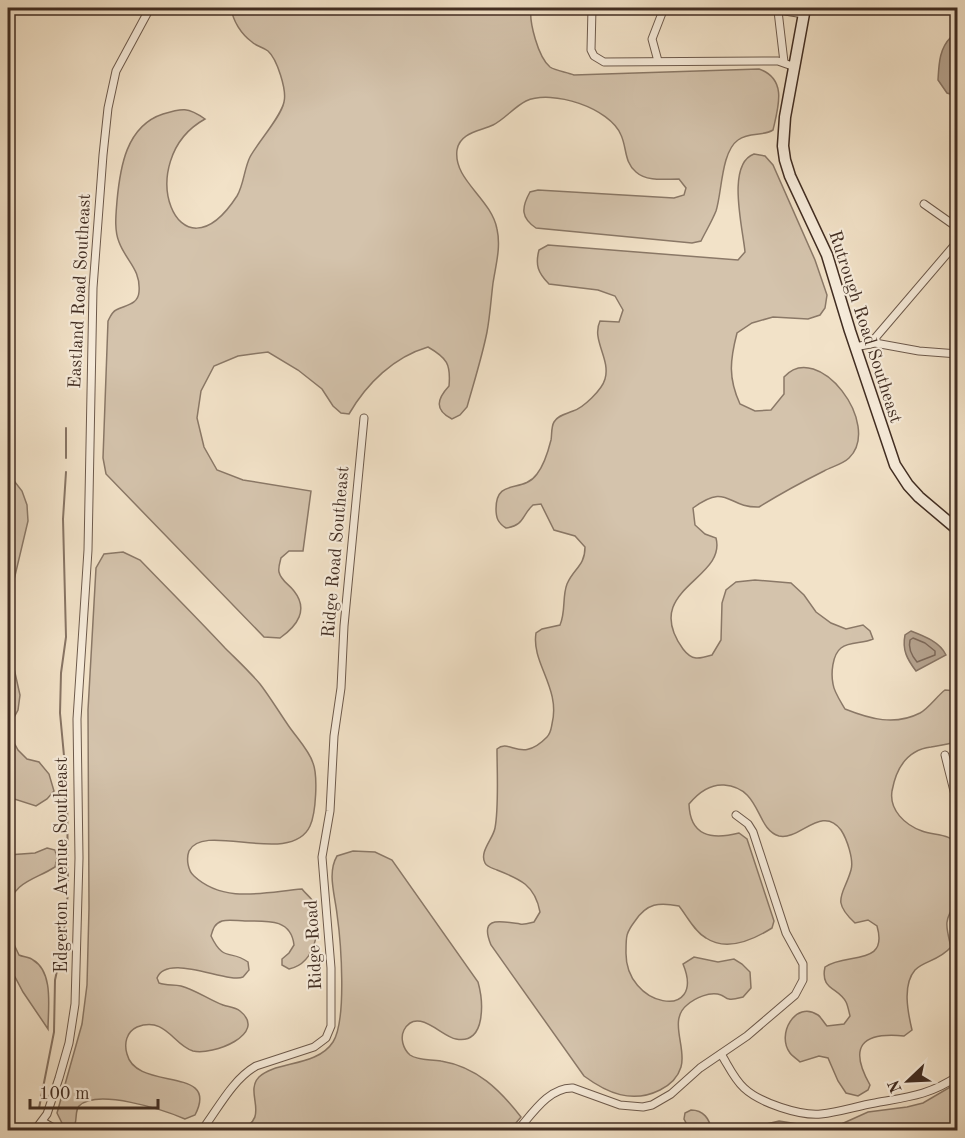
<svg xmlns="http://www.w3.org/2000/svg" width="965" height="1138" font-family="'Old Standard TT',serif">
  <rect width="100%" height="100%" fill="#f2e2c8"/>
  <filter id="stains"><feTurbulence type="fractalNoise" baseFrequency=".00333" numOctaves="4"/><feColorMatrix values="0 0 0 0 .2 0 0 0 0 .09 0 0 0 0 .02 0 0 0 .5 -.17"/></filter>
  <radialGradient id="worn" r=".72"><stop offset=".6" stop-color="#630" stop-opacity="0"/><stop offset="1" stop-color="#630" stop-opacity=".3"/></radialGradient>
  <g fill="#d4c3ac" stroke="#8a7867" stroke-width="1.5">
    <path d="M231,8H531C529,22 538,57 550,67C556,71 567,72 574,75L759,69C788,79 778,108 773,130C762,137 750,131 738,140C721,152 722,193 716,211C712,221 706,231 701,241L692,243L536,228C521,218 521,208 530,192L538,190L674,198L684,195L686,188L679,179C665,179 647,182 636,172C624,162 627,148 621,135C610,108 552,89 526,101C514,107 505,119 493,125C481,131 460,132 457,150C453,180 491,198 497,229C501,247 496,264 493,283C491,299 490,316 487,332C482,357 474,382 467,407L460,415L452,419C434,410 437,399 449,386C451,364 447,358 428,347C394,357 367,383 349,414L341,413L333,406L322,389L298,370L268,352L238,356L214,366L201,391L197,418L204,447L217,470L243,480L311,491L303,551H289L281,558C280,562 278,568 279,572C281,581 289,584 294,591C309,610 297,626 280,638L264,637L106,474L103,458L108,321C110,317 112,312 116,310C125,305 138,305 139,292C141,269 126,261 119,242C114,230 116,214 117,201C120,168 126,126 163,114C182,108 188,107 205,119C131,160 178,287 237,196C244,184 244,169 250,157C258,142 281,117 284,102C287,90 277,59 268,51C263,47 256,46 252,42C241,34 233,21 231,8Z"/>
    <path d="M754,154L765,156L773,165L815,260L827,295L825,308L820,315L808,319L773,317L752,323L737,333C730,360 728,378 740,404L755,411L771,410L784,394V377C818,339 883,425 849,458C843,464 831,467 824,471C802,482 780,494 759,507C727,508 728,482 693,508L695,525L705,534L716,538C727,580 640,589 683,649C692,661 699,659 712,655L721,640L722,603L726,590L736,582L755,580L791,583L804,595L816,612L831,623L846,629L863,625L870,631L873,639C863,644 850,641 841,648C832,655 831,674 833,684C834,692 841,702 845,709C870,719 895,726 920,713C929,708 937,696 945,690L957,691V741C947,745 942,745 931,747C907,750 896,769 892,791C889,810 905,825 922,831C934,836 952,832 958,848C960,857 958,892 957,903C943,919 946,927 951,947C939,961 923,961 915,970C902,985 908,1013 912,1030L904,1036C862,1032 848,1046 870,1085L868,1090L858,1096L846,1093L838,1081L828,1058L819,1056L800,1062C797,1059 792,1056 790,1053C776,1035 795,1000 818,1015C821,1017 824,1023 827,1026L844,1024L850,1016C849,1012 848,1006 846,1002C838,987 820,990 825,967C846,952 889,967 877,926L868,920L855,923C830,900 844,895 851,870C854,860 847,839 841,830C822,804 799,841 779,836C755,829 762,788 724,785C709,784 698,793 689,804C690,836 711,840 739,833L747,839L774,921L772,928C753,940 727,952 706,938C694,931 687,916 679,906C659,902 647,903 635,921C626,933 626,936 626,951C624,1008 707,1022 683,964L694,957L718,962L734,959L742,964L750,972L751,988L743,997C739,998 733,1000 729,999C726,999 724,996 721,995C710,991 695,998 687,1005C668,1020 687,1048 681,1067C678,1077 670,1085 660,1090C632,1104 607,1093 584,1076L491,945C479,916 499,921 520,924C524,925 530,923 534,922L540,912C535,885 520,879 497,870C492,868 487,867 485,863C479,852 493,839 495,828C499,807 497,772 497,749C510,738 521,764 547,737C551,733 551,729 552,724C561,688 531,663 536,633L542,629L560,625C566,611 562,597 567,584C574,568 585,566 585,547L575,536L554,530L541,504L533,505C521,516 525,525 506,528C498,523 496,518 496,509C496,477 523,494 537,474C544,465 548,452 551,440C552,435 551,427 554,422C558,415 566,414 573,411C583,408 602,390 605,379C611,359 591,340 600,321L619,322L623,310L615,296L598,290L549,284C538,273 535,265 539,250L548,245L738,260L745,252C743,229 726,164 754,154Z"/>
    <polygon points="8,473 22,491 27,505 28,521 13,584 11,607 13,664 20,695 18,710 11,723 12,739 18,750 27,759 39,762 49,774 54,791 47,799 36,806 8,797"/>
    <path d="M123,552L140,560C168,589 197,618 225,648C237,660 249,671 260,684C270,697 279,712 288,725C296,737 309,750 313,763C318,776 316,813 310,826C291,867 203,821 189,851C186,859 188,871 194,876C224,904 265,892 302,889C305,893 310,897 312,900C323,923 317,963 289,969L282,965V959L289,953L294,945C291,918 266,921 245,921C238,921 229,919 222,921C214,924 213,929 211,936C224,963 230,949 248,962L249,970C248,971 244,976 243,977C228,984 167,952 157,978L159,983C167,986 174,984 181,986C196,990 209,1000 223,1005C229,1007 235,1007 240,1011C269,1034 212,1056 193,1051C173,1045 166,1016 137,1027C126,1032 124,1044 127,1054C136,1092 221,1065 195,1115L185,1119C164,1110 97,1088 79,1106C75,1111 77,1118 75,1124L70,1127L63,1125L57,1113L82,1024L87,985L89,908L88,710L96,568L104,554Z"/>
    <path d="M47,848L55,850L57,858L55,867C35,880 13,881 8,909V855L35,853Z"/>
    <path d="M353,851L375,852L392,860L478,982C483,1000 487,1045 456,1039C442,1037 417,1006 404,1030C400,1038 403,1049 410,1055C418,1061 431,1059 441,1061C477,1067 500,1090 521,1117L510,1130C497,1131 484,1131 471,1130C460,1130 453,1124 442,1130H238C273,1119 243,1093 259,1077C275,1061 317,1067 333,1042C347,1020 341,942 337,914C335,895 327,873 337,856Z"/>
    <path d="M8,919L10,936L19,955C23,957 30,957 33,960C54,972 48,1009 48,1029L23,992L15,977L8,971Z"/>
    <polygon points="957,1083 957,1130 828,1130 868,1112 907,1107 923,1103"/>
    <path d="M691,1110C704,1110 709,1119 712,1130H690L684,1119L685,1113Z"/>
    <polygon points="779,1121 798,1124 815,1130 751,1130 762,1125"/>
  </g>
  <g fill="#b6a490" stroke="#877464" stroke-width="1.5">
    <path d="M951,37L957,39V96L947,93L938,80C939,64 939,49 951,37Z"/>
    <path d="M911,631C924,636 940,642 946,655L916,671C907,659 902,650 905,635Z"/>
  </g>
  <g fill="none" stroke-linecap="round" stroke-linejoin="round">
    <path stroke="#7c6859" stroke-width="1.5" d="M913,638L925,643L935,651V655L917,662C912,656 908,648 910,640Z"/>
    <g stroke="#877464" stroke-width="2">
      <polyline points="66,428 66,458"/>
      <polyline points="39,1108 54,1032 55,980 63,943 68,892 67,788 60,713 61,673 66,637 63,519 66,472"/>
    </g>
    <defs>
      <g id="street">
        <polyline points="592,8 591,50 594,56 604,62 778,61 795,67"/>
        <polyline points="766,8 804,14"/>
        <polyline points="778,11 784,62"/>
        <polyline points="658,61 652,39 664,8"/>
        <polyline points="924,204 958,228"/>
        <polyline points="870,344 958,241"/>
        <polyline points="855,347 875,343 919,351 958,354"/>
        <polyline points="945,755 958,807"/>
        <path d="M721,1054C728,1065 734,1079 744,1088C760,1103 800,1116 821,1114C840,1112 857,1106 875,1103C908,1097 930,1095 958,1076"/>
        <polyline points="43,1122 57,1130"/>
        <polyline points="35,1130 47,1114 59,1078 69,1043 75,1004 79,858 77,719 88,550 93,288 103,155 108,108 116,71 150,8"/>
        <path d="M202,1130C218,1109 232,1080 256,1066L314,1047L326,1038L331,1026V968L322,857L330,811L334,736L341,688L344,626L364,418"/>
        <path d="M518,1130C532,1114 549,1087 573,1088L620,1105L643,1107L652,1105L671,1094L700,1068L747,1036L795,995L803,980V964L786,933L753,832L748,824L736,815"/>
      </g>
      <polyline id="secondary" points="805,8 785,117 783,146 785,160 790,176 827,255 850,331 895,465 908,485 919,497 958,530"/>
    </defs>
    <use href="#street" stroke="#6d5a4c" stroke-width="9"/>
    <use href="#secondary" stroke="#412d22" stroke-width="13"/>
    <use href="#street" stroke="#f7ecdb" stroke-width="7"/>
    <use href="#secondary" stroke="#f7ecdb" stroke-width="10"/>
  </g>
  <g text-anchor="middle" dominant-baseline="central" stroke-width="4.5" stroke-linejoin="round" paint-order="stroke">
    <g font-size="18" fill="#412d22" stroke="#f7ecdb">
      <text transform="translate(80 291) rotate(-87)">Eastland Road Southeast</text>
      <text transform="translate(865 327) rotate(72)">Rutrough Road Southeast</text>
      <text transform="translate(336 552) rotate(-85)">Ridge Road Southeast</text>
      <text transform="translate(62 865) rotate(-90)">Edgerton Avenue Southeast</text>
      <text transform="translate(314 945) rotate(-93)">Ridge Road</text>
    </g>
  </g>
  <rect width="965" height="1138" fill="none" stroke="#f2e2c8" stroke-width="30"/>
  <rect x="9" y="9" width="947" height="1120" fill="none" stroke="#412d22" stroke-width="3"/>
  <rect x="15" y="15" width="935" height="1108" fill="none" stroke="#412d22" stroke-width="1.5"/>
  <g transform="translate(908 1081) rotate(247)" stroke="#f7ecdb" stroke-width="4.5" paint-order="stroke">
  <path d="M0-4.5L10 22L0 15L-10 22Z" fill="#412d22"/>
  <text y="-9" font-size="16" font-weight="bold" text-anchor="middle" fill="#412d22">N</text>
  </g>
  <path d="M30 1099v9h128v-9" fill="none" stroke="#412d22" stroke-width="3"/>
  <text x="39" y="1099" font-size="18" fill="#412d22" stroke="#f7ecdb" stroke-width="4.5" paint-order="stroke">100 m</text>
  <rect width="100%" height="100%" filter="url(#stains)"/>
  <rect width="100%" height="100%" fill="url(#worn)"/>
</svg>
